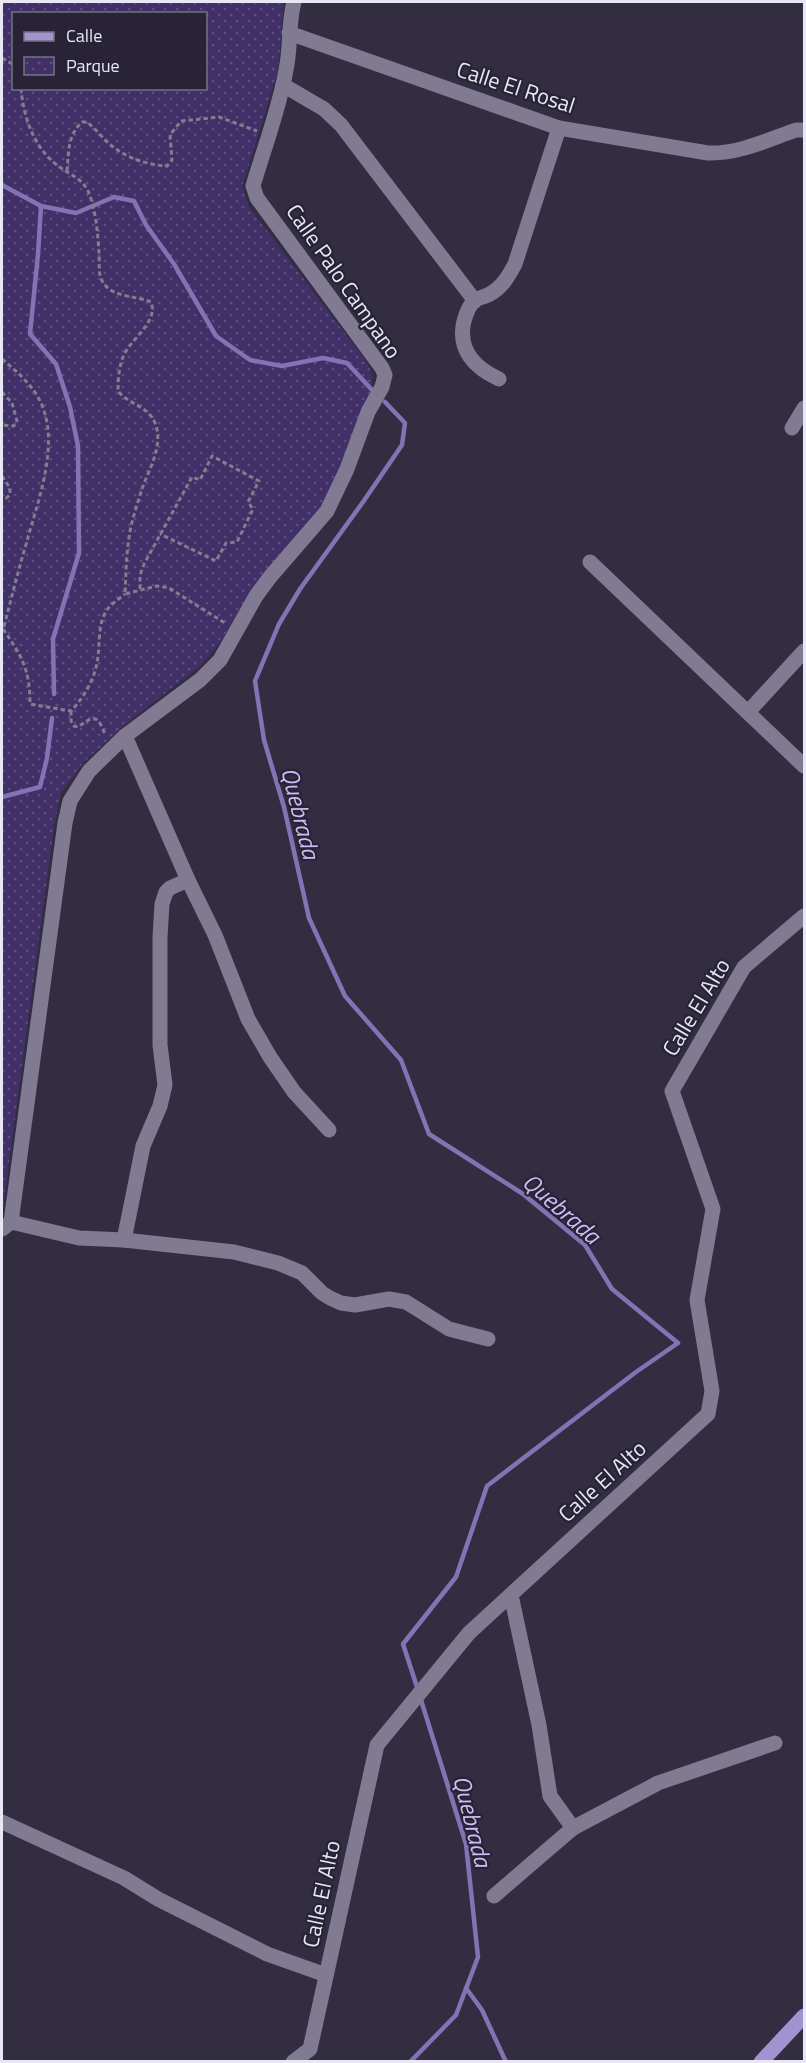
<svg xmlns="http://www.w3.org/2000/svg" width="806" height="2063" font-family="'Titillium Web',sans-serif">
  <defs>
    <pattern id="park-dots" width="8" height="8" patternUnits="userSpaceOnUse" patternTransform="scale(1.5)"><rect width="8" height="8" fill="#413067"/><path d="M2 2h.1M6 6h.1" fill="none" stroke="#5c4e7d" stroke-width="1.8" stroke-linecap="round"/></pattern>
  </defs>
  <rect width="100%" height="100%" fill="#322d41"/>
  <path fill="url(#park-dots)" fill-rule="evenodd" d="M2,2H284L278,71L242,187L249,207L366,361L373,376L369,396L326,500L241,608L219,644L201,665L127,723L83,763L61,793L54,826L2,1215ZM14,14H206V88H14Z"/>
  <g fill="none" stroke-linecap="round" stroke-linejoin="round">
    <g stroke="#8473b4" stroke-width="4.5">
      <polyline points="2,185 41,206 76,213 114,197 134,201 146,225 174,264 216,336 250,360 282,366 323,358 347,363 373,391"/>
      <polyline points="41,206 38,254 30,334 56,364 70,407 78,446 79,553 53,639 54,694"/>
      <polyline points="385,402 405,423 402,445 363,502 300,589 279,624 255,681 264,740 284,807 309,918 345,996 401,1060 429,1134 523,1194 585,1245 612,1289 678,1343 636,1372 487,1486 456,1577 403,1644 417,1687"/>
      <polyline points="2,797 40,787 47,758 52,718"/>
      <polyline points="466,1988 482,2010 506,2062"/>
      <polyline points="410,2062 456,2015 478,1957 466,1844 421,1700"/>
    </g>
    <g stroke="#827e8f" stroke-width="3" stroke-dasharray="4.5 3" stroke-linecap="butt">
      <polyline points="2,58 14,65"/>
      <path d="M21,88C23,116 34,148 57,165C68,174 82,178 88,191C96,209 98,235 99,254C100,266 97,276 105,285C114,297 137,296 151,302C159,322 130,339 123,357C119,367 118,380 118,391C128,404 148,406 155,423C164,445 149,469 142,489C137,505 131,522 129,538C126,556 126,576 125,594L157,586L169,588L225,623"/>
      <path d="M67,171C69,152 67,136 82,122H87C96,129 103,139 112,146C127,158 147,165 167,166L172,160L170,135L181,121L219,117L257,131"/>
      <path d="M2,359C17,372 32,384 41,403C60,444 38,501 27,541C18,571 11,600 3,630"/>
      <polyline points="2,392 12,403 17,421 14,426 2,425"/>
      <polyline points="2,476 10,488 10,495 6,498 2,496"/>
      <polyline points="140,589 140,575 144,564 192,477 200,480 212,456 259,481 248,502 253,509 237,542 226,543 216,561 160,534"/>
      <path d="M3,629C22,656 30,670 30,704L71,711C85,696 96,677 98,656C100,641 98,623 107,610C111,604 119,599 125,594"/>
      <polyline points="71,711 71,721 74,726 78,727 90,719 96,719 100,723 105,734"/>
    </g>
    <g stroke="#807b92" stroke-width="15">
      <path d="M289,33L559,128L708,153C739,154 767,140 796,130H804"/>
      <polyline points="283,85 324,109 341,125 475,301"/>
      <path d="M499,379C475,368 457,350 464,321C466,314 469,305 475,300C478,298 484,297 488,295C502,288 508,277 515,264L559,128"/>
      <polyline points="792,428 804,408"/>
      <polyline points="590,562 804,766"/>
      <polyline points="749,711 804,651"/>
      <polyline points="125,736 188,880 215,935 248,1019 270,1057 294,1092 329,1130"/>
      <polyline points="11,1222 79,1238 124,1240 143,1146 160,1106 165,1085 160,1045 160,937 162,904 166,892 170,888 188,880"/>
      <path d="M2,1229L11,1222L65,823L70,801L89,771L125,736L200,680L220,660L256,596L270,577L327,511L347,469L368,412L382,387L385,375L382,368L257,198L253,186C264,148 279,110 286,70C291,47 288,24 294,2"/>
      <polyline points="124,1240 234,1252 278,1263 302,1273 322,1293 330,1298 341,1303 355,1305 389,1299 406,1302 449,1329 488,1339"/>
      <polyline points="2,1822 124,1878 158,1899 267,1954 326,1975"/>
      <polyline points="573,1828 658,1783 775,1743"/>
      <polyline points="494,1896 573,1828 550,1796 539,1725 511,1595"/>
      <polyline points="293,2062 310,2049 377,1745 469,1633 708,1414 712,1391 697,1300 713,1209 672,1091 744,967 804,916"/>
    </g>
    <polyline stroke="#a292d0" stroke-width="15" points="761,2062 804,2016"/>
  </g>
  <g text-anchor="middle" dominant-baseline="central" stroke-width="4.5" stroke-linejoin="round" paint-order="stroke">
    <g font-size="22" fill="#e9e7f4" stroke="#282336">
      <text transform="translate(516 87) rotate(18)">Calle El Rosal</text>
      <text transform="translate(344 281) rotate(55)">Calle Palo Campano</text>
      <text transform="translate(696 1007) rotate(-59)">Calle El Alto</text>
      <text transform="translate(602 1481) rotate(-42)">Calle El Alto</text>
      <text transform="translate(321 1894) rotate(-78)">Calle El Alto</text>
    </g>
    <g font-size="24" font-style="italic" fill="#cbbef5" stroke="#282336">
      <text transform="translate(301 813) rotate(76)">Quebrada</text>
      <text transform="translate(562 1208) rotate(41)">Quebrada</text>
      <text transform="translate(473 1821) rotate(76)">Quebrada</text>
    </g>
  </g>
  <rect width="806" height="2063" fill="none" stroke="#e9e7f4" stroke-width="6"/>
  <rect x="12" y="12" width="195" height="78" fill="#282336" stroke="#757182" stroke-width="1.5"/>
  <rect x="24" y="32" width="30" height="9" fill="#a292d0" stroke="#757182" stroke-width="1.5"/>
  <text x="66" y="42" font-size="18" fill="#e9e7f4">Calle</text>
  <rect x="24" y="57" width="30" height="18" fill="url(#park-dots)" stroke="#757182" stroke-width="1.5"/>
  <text x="66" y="72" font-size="18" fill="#e9e7f4">Parque</text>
</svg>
